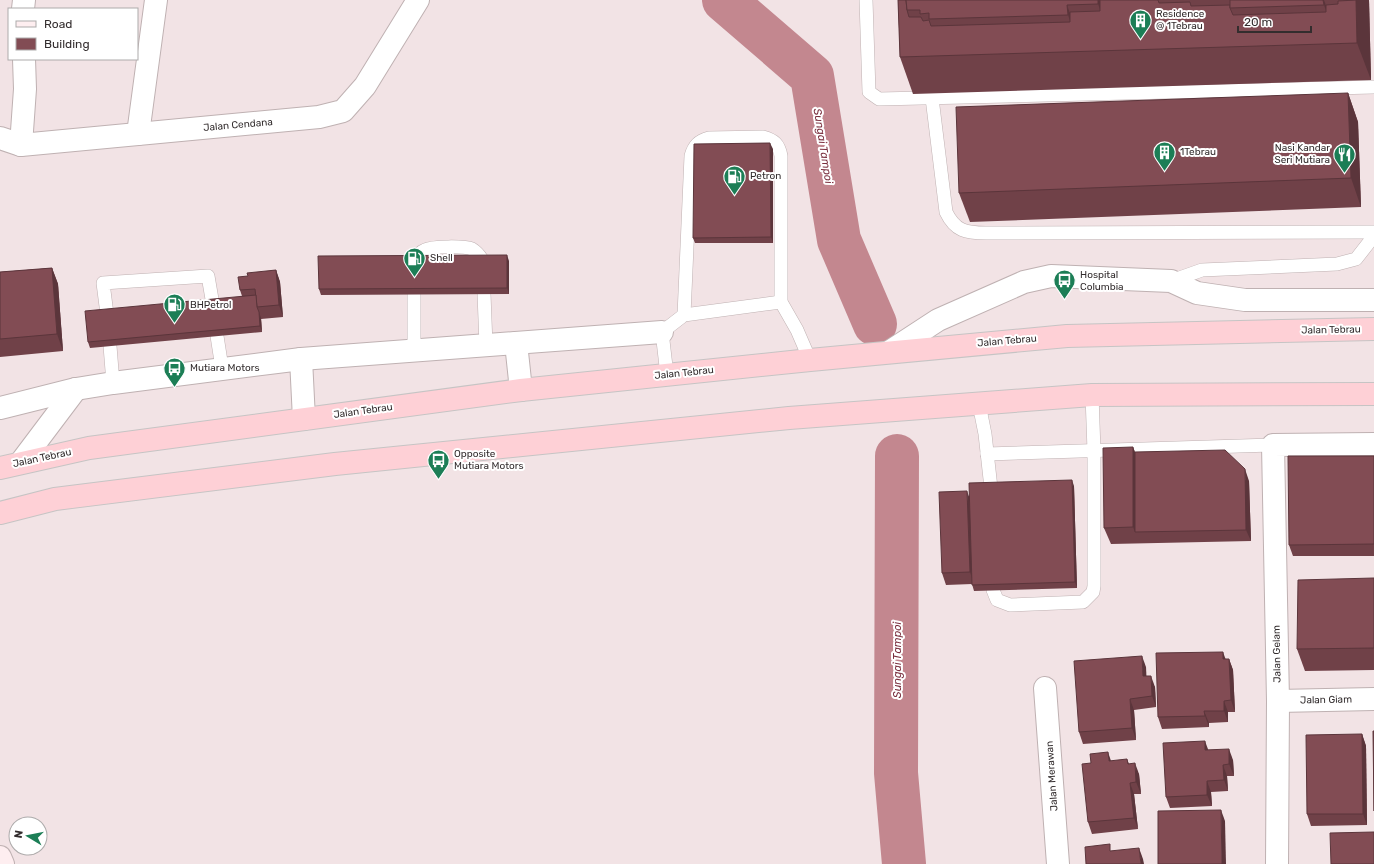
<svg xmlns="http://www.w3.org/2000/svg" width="1374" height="864" font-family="Rubik,sans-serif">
  <rect width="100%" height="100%" fill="#f2e3e5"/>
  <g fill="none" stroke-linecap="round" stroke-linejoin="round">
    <g stroke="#c3878f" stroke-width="44">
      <polyline points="724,0 812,76 839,240 875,324"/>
      <polyline points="897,456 896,773 904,864"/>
    </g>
    <defs>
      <g id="service">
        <polyline points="866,0 869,92 879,99 1374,87"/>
        <path d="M932,98L946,212C955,231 966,233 986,233L1374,232"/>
        <path d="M415,261C417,256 420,252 425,250C432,246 465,246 472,249C477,252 480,256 483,261"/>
        <polyline points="1171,281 1202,270 1337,264 1356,259 1374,236"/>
        <polyline points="414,294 414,350"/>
        <polyline points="484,294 486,345"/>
        <polyline points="107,314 103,283 208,276 213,305"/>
        <path d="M684,315L691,156C694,145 699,141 709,138L763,137C774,140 779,144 781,156V302L797,330L810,360"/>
        <polyline points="217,336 222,368"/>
        <polyline points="110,346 113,383"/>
        <polyline points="667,375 662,332 684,315 781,302"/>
        <polyline points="979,404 985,434 991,488"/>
        <polyline points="987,454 1273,445"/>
        <polyline points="993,590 997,600 1010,605 1083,602 1093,592 1094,586 1094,451 1092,395"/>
      </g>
      <g id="minor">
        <polyline points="23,9 24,0"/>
        <polyline points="138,134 156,0"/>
        <polyline points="0,138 21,145 319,117 343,111 365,86 418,0"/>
        <polyline points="21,145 25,89 24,59"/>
        <polyline points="516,343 521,390"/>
        <polyline points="889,352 938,320 1024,282 1051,276 1171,281 1197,293 1245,300 1374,300"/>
        <polyline points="301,359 304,419"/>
        <polyline points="0,408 76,389 113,383 301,359 662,332"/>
        <polyline points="21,462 76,389"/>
        <polyline points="1045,688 1058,864"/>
        <polyline points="1278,701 1374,699"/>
        <polyline points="1277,864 1278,701 1273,445 1374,444"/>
      </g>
      <polyline id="secondary" points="0,857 3,864"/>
      <g id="trunk">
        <polyline points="0,468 89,448 521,390 810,360 1067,336 1374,329"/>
        <polyline points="0,513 55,499 335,464 789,418 1092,395 1374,394"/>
      </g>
    </defs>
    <use href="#service" stroke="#bfb1b2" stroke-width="14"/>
    <use href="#minor" stroke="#bfb1b2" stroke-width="24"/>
    <use href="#secondary" stroke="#bfb1b2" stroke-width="24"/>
    <use href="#trunk" stroke="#c6c4c4" stroke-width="24"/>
    <use href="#service" stroke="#fff" stroke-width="13"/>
    <use href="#minor" stroke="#fff" stroke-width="22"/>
    <use href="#secondary" stroke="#feeef0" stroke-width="22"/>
    <use href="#trunk" stroke="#fed0d6" stroke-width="22"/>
  </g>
  <g fill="#704148">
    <polygon points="898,0 1369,0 1371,80 913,94 900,57"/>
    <polygon points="1348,93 1358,122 1361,207 970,222 959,193"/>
    <polygon points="773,149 773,243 695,243 693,238"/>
    <polygon points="509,261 509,294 321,295 319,289"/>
    <polygon points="52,268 58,284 63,351 0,357 0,272"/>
    <polygon points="276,270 280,282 283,317 261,319 261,318 262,332 90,348 88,342 242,296 240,290 248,276"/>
    <polygon points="1133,447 1135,452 1249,481 1251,541 1111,544 1104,528"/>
    <polygon points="1374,456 1374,556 1293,556 1289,545"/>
    <polygon points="1074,486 1077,588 974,591 972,584 946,585 942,573 969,496"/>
    <polygon points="1374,578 1374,670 1305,671 1297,649"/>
    <polygon points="1226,659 1229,659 1233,670 1235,712 1228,712 1228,722 1209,723 1209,727 1162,729 1158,717"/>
    <polygon points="1146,667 1146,676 1155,687 1156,707 1134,710 1136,740 1083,744 1079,732"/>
    <polygon points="1362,734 1366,746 1367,825 1311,826 1307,814"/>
    <polygon points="1208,750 1233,760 1234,776 1227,776 1228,791 1211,792 1212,806 1170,808 1166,797"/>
    <polygon points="1127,759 1129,764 1139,774 1141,794 1134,794 1138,829 1092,834 1088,822"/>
  </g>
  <g fill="#5b353b">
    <polygon points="1098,0 1112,0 1114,48 1098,4"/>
    <polygon points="1323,0 1324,0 1339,41 1338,44 1324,5"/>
    <polygon points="1351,0 1369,0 1371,80 1357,43"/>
    <polygon points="1067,5 1083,49 1081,52 1068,15"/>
    <polygon points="1348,93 1358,122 1361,207 1351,178"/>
    <polygon points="770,143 773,149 773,243 771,237"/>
    <polygon points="507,255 509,261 509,294 507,288"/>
    <polygon points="52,268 58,284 63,351 57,334"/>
    <polygon points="276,270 280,282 283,317 279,305"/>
    <polygon points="259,312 261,318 262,332 260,326"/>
    <polygon points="1133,447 1139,464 1135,532 1133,527"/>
    <polygon points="1245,469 1249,481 1251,541 1246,530"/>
    <polygon points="1072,480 1074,486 1077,588 1075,582"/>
    <polygon points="967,491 971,502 974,584 970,572"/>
    <polygon points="1223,652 1227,663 1223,659"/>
    <polygon points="1142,656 1146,667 1147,688 1143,676"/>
    <polygon points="1229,659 1233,670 1235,712 1231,700"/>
    <polygon points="1151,676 1155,687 1156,707 1152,696"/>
    <polygon points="1130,699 1134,710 1136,740 1132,728"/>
    <polygon points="1224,701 1228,712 1228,722 1224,711"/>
    <polygon points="1204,711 1209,723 1209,727 1205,716"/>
    <polygon points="1362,734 1366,746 1367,825 1363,814"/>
    <polygon points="1205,741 1209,752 1205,750"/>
    <polygon points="1229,749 1233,760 1234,776 1229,764"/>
    <polygon points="1108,752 1112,764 1109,761"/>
    <polygon points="1135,763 1139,774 1141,794 1136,782"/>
    <polygon points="1223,765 1227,776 1228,791 1224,780"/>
    <polygon points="1207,781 1211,792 1212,806 1207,795"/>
    <polygon points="1130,783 1134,794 1138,829 1134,818"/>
    <polygon points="1221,810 1225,821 1226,864 1222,864"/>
    <polygon points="1139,848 1143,859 1144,864 1141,864"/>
  </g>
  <g fill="#824c54" stroke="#5b353b">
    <polygon points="898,0 906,0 907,10 909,17 921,17 923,21 929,20 931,26 1070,22 1070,12 1100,11 1100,0 1158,0 1159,3 1190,2 1191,6 1230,5 1230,8 1233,15 1326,12 1326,5 1338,4 1338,1 1356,0 1357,43 900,57"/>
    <polygon points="906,0 1098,0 1098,4 1067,5 1068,15 929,19 929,13 920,14 920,10 907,10"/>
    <polygon points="1230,0 1323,0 1324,5 1230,8"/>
    <polygon points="1348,93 1351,178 959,193 956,107"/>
    <polygon points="770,143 771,237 693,238 694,144"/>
    <polygon points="507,255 507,288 319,289 318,256"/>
    <polygon points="52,268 57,334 0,339 0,272"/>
    <polygon points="276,270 279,305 257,307 255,289 240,290 238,277 248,276 247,273"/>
    <polygon points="256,295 257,307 259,312 260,326 88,342 85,311"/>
    <polygon points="1133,447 1133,527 1104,528 1103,448"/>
    <polygon points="1225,450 1245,469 1246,530 1135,532 1135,452"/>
    <polygon points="1288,456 1374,456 1374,544 1289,545"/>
    <polygon points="1072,480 1075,582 972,585 969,483"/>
    <polygon points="967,491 970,572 942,573 939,492"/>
    <polygon points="1374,578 1374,648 1297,649 1298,580"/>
    <polygon points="1223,652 1223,659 1229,659 1231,700 1224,701 1224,711 1204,711 1205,716 1158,717 1156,653"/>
    <polygon points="1142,656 1143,676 1151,676 1152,696 1130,699 1132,728 1079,732 1074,661"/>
    <polygon points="1373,731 1374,731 1374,811"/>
    <polygon points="1362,734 1363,814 1307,814 1306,735"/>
    <polygon points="1205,741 1205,750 1229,749 1229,764 1223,765 1224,780 1207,781 1207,795 1166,797 1163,743"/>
    <polygon points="1108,752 1109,761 1127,759 1128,764 1135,763 1136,782 1130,783 1134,818 1088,822 1082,764 1091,763 1090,754"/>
    <polygon points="1221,810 1222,864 1158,864 1158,811"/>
    <polygon points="1374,832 1374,864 1331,864 1330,833"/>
    <polygon points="1110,844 1110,851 1139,848 1141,864 1086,864 1085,847"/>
  </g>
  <defs>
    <symbol id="building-pin" viewBox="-11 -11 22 30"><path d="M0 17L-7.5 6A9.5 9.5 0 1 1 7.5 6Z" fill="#1c7e56" stroke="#fff"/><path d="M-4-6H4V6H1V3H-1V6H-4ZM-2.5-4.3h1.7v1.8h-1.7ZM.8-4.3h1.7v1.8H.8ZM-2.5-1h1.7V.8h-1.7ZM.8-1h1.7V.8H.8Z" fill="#fff"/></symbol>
    <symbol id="restaurant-pin" viewBox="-11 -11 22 30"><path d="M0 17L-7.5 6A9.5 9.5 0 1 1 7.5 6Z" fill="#1c7e56" stroke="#fff"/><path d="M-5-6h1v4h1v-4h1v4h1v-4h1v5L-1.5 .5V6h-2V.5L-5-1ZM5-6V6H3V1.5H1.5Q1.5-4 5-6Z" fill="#fff"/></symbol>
    <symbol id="fuel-pin" viewBox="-11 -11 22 30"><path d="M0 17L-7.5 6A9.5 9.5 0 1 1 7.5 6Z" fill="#1c7e56" stroke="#fff"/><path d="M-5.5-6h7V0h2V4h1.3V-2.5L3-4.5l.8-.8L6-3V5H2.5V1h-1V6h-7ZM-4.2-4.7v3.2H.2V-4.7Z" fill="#fff"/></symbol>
    <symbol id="bus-pin" viewBox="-11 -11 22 30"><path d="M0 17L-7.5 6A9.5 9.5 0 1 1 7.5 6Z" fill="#1c7e56" stroke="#fff"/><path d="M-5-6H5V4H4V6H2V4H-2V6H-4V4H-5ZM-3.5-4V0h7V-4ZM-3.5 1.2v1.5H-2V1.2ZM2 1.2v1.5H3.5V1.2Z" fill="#fff"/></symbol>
  </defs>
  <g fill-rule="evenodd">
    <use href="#building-pin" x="1128" y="8" width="25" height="34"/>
    <use href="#building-pin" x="1152" y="140" width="25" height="34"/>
    <use href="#restaurant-pin" x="1332" y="142" width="25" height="34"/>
    <use href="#fuel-pin" x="722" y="164" width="25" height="34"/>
    <use href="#fuel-pin" x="402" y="246" width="25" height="34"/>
    <use href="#bus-pin" x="1052" y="268" width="25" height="34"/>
    <use href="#fuel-pin" x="162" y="292" width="25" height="34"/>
    <use href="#bus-pin" x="162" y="356" width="25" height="34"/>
    <use href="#bus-pin" x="426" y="448" width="25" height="34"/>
  </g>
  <g text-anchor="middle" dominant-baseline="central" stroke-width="4" stroke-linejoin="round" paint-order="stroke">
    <g font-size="10" fill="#332d2e" stroke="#fff" text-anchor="start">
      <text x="1156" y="14">Residence<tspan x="1156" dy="12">@ 1Tebrau</tspan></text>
      <text x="1330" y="148" text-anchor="end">Nasi Kandar<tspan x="1330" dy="12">Seri Mutiara</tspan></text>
      <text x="1180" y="152">1Tebrau</text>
      <text x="750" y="176">Petron</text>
      <text x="430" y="258">Shell</text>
      <text x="1080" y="275">Hospital<tspan x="1080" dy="12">Columbia</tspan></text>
      <text x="190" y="305">BHPetrol</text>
      <text x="190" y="368">Mutiara Motors</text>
      <text x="454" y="454">Opposite<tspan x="454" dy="12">Mutiara Motors</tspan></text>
    </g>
    <g font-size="10" fill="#332d2e" stroke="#fff">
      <text transform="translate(238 125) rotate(-5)">Jalan Cendana</text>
      <text transform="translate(1331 330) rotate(-1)">Jalan Tebrau</text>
      <text transform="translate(1007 341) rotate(-5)">Jalan Tebrau</text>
      <text transform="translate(684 373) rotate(-6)">Jalan Tebrau</text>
      <text transform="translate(363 411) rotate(-8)">Jalan Tebrau</text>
      <text transform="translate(42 458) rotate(-12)">Jalan Tebrau</text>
      <text transform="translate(1277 654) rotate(-91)">Jalan Gelam</text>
      <text transform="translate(1326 700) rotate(-1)">Jalan Giam</text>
      <text transform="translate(1052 776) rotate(-94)">Jalan Merawan</text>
    </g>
    <g font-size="11" font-style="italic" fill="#7a2f3e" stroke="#fff">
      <text transform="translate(823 146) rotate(81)">Sungai Tampoi</text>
      <text transform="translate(897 660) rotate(-90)">Sungai Tampoi</text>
    </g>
  </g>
  <rect x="8" y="8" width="130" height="52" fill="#ffffff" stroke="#adabab"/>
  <rect x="16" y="21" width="20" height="6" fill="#feeef0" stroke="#adabab"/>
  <text x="44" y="28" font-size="12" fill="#332d2e">Road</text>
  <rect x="16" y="38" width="20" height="12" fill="#824c54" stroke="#adabab"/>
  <text x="44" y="48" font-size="12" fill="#332d2e">Building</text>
  <g transform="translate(28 836) rotate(280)"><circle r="19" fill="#ffffff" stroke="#adabab"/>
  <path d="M0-3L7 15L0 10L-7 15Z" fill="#1c7e56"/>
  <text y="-6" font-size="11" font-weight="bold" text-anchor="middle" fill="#332d2e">N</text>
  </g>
  <path d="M1238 26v6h73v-6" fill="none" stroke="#332d2e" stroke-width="2"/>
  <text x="1244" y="26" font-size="12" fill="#332d2e" stroke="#ffffff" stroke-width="3" paint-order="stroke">20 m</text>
</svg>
